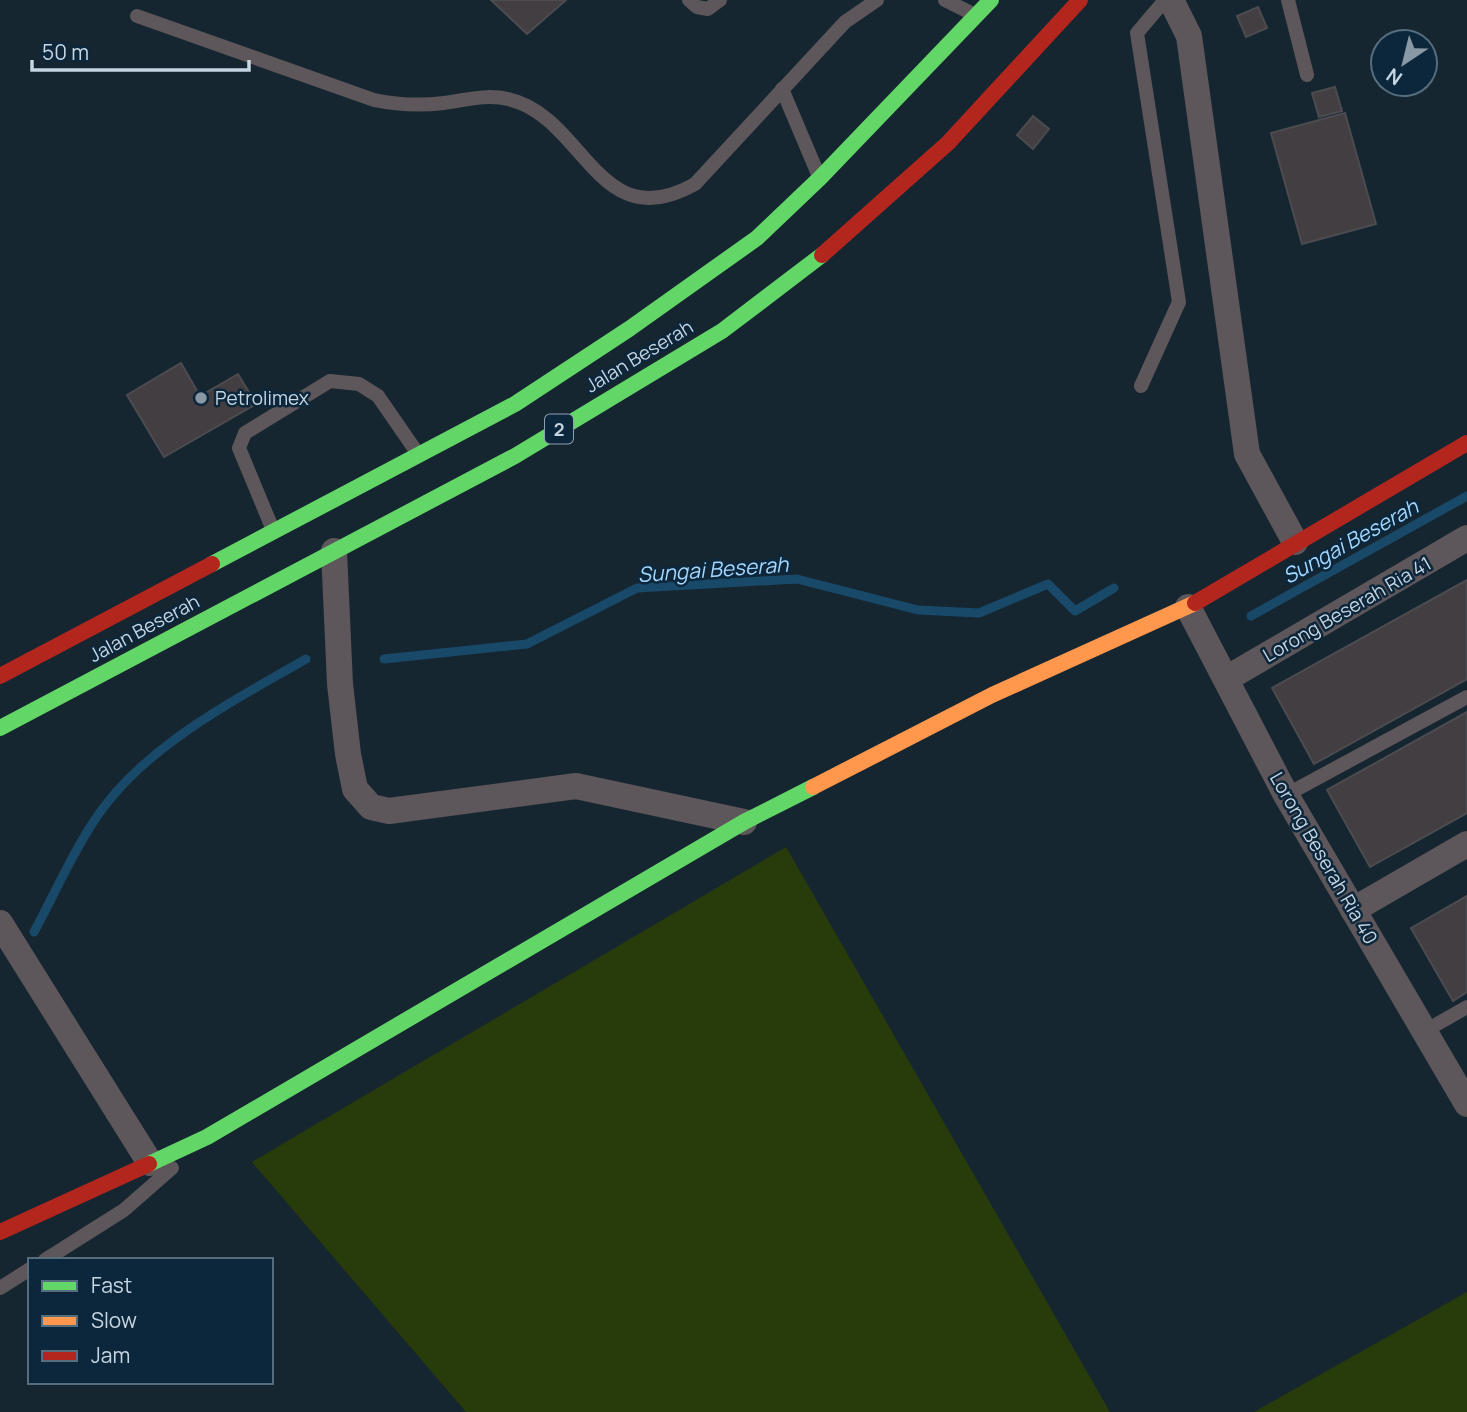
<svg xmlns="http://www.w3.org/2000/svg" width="1467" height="1412" font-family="Manrope,sans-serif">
  <rect width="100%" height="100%" fill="#162630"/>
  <g fill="#283c0b">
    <polygon points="786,847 1110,1412 466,1412 252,1162"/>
    <polygon points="1467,1292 1467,1412 1254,1412"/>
  </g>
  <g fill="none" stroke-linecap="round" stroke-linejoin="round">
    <g stroke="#194969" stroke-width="9">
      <polyline points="1251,616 1467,496"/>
      <polyline points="384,659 527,644 637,588 797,579 918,610 979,613 1048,584 1075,611 1114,588"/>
      <path d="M34,932C53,897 70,858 92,824C140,748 230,703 306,659"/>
    </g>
  </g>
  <g fill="#433e42" stroke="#4c4c50" stroke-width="2">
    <polygon points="491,0 566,0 527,34"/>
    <polygon points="1258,7 1267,28 1246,37 1237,16"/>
    <polygon points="1335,87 1342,111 1319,117 1312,93"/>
    <polygon points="1345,113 1376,224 1302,244 1271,133"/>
    <polygon points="1033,116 1049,129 1033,149 1017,135"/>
    <polygon points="181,363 200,396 238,374 256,404 164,457 127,395"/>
    <polygon points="1467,580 1467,679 1314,764 1272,688"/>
    <polygon points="1467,712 1467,813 1370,867 1327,790"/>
    <polygon points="1467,896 1467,992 1453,1001 1411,928"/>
  </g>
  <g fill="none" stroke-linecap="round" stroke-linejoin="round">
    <g stroke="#5d565a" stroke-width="14">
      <polyline points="689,0 697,7 708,9 720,0"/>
      <polyline points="945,0 975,15"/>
      <polyline points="1288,0 1307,75"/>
      <path d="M137,16L374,100C398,105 420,106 444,103C465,100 487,94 508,99C585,116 597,239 695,184L845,22L877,0"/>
      <polyline points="782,89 818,174"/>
      <polyline points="1141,386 1179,302 1137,33 1165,0"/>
      <polyline points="273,530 239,448 245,433 330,381 359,384 378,396 418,454"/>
      <polyline points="1286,795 1467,697"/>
      <polyline points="1425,1031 1467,1007"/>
      <polyline points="45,1260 124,1210 172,1168"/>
      <polyline points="0,1288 30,1269"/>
    </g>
    <g stroke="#5d565a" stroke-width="26">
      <polyline points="1171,0 1189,36 1247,454 1295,542"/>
      <polyline points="334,551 340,684 348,754 355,789 371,807 389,811 576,786 744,822"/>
      <polyline points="1188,607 1286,795 1467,1104"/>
      <polyline points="1226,679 1467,538"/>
      <polyline points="1353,910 1467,844"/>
      <polyline points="0,923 150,1163"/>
    </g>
    <g stroke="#63d668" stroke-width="16">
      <polyline points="212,564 515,404 629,329 757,238 820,178 991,0"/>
      <polyline points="0,728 515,456 722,331 822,255"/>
      <polyline points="149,1164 207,1137 744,822 813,787"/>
    </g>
    <polyline stroke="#ff974d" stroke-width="16" points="813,787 992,695 1195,603"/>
    <g stroke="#b3261e" stroke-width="16">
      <polyline points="822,255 948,143 1080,0"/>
      <polyline points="1195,603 1467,443"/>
      <polyline points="0,676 212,564"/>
      <polyline points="0,1232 149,1164"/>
    </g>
  </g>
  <circle fill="#8898a4" stroke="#0c273b" stroke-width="2.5" cx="201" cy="398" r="7"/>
  <g text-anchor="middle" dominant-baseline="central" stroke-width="5" stroke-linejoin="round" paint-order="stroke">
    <rect fill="#0c273b" stroke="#8ea1b0" stroke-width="2" x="545" y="414.5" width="28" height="29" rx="5"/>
    <g font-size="18" font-weight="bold" fill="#c6d5e2">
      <text x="559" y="429">2</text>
    </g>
    <g font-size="19" fill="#c6d5e2" stroke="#0c273b">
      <text transform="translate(639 356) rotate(-31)">Jalan Beserah</text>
      <text transform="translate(1347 609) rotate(-30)">Lorong Beserah Ria 41</text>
      <text transform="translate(144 628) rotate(-28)">Jalan Beserah</text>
      <text transform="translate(1324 858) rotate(60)">Lorong Beserah Ria 40</text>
    </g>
    <g font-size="19" fill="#c6d5e2" stroke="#0c273b" text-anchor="start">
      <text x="215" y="398">Petrolimex</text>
    </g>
    <g font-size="21" font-style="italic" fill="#a2d6fd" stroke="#0c273b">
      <text transform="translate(1350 541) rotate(-29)">Sungai Beserah</text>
      <text transform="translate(713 569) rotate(-4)">Sungai Beserah</text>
    </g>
  </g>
  <rect x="28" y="1258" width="245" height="126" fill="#0c273b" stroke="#566d7e" stroke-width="2"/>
  <rect x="42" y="1281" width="35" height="10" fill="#63d668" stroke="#566d7e" stroke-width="2"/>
  <text x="91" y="1293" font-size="21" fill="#c6d5e2">Fast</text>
  <rect x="42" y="1316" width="35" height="10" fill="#ff974d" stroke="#566d7e" stroke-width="2"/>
  <text x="91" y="1328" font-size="21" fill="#c6d5e2">Slow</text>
  <rect x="42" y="1351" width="35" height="10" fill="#b3261e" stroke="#566d7e" stroke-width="2"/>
  <text x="91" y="1363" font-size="21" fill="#c6d5e2">Jam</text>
  <g transform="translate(1404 63) rotate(215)"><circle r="33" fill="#0c273b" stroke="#566d7e" stroke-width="2"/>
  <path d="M0-5L12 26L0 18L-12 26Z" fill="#8898a4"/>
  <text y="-10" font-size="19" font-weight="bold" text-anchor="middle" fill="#c6d5e2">N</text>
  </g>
  <path d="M32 60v10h217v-10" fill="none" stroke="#c6d5e2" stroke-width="3.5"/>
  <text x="42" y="60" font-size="21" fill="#c6d5e2" stroke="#0c273b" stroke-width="5" paint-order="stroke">50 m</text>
</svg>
